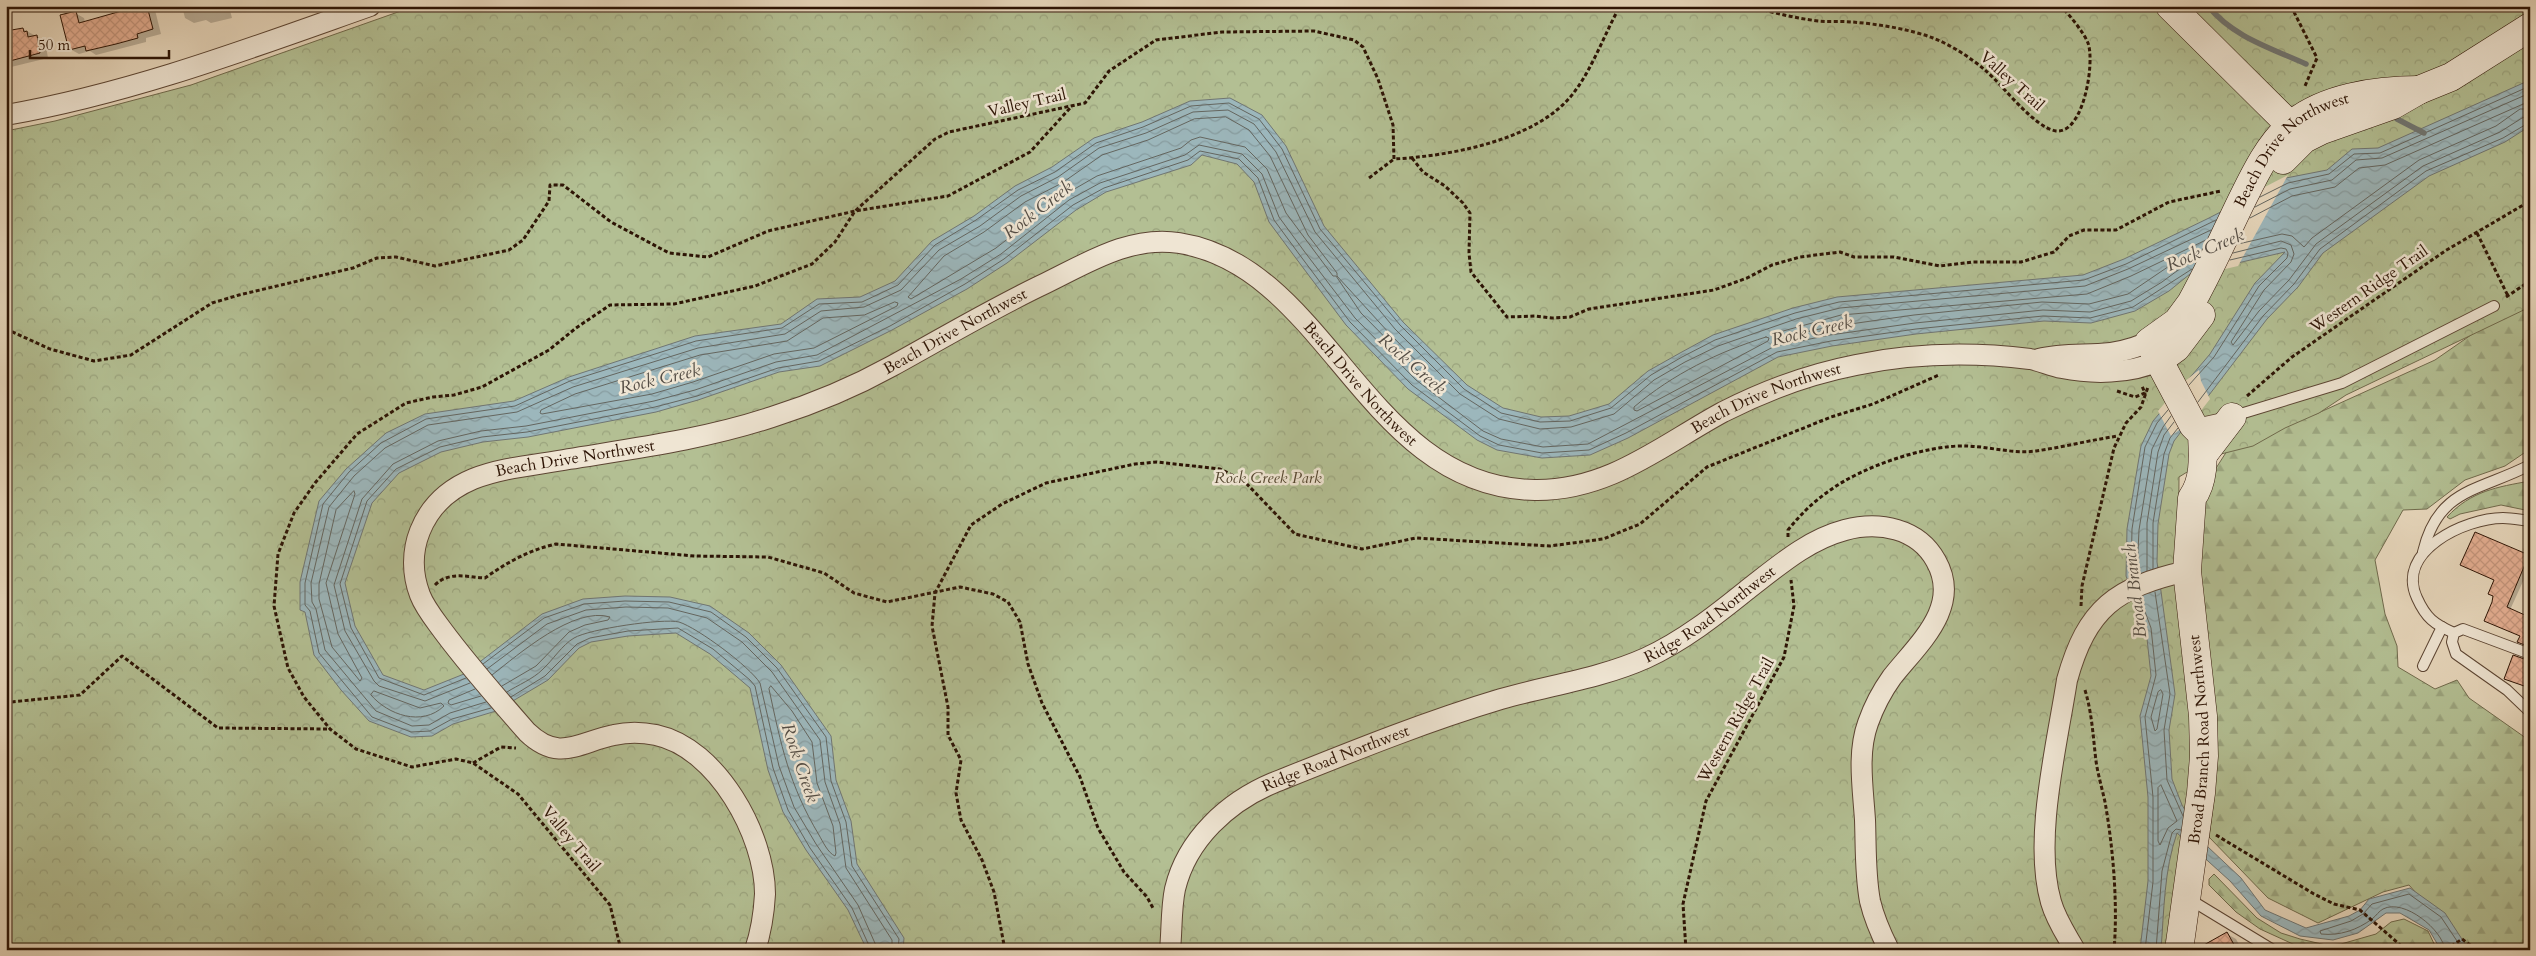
<svg xmlns="http://www.w3.org/2000/svg" width="2536" height="956" font-family="Cardo,serif">
  <defs>
    <pattern id="forest-firs" width="22" height="20" patternUnits="userSpaceOnUse" patternTransform="scale(1.25)"><rect width="22" height="20" fill="#b3bf93"/><path d="M5 1l3.5 6h-7zM16 11l3.5 6h-7z" fill="#9aa37d"/></pattern>
    <pattern id="park-crowns" width="20" height="18" patternUnits="userSpaceOnUse" patternTransform="scale(1.25)"><rect width="20" height="18" fill="#b3bf93"/><path d="M2 6a3 3 0 1 1 6 0M12 15a3 3 0 1 1 6 0" fill="none" stroke="#9aa37d"/></pattern>
    <pattern id="water-waves" width="16" height="10" patternUnits="userSpaceOnUse" patternTransform="scale(1.25)"><rect width="16" height="10" fill="#9cb7bc"/><path d="M0 5q4-4 8 0t8 0" fill="none" stroke="#879ca0"/></pattern>
    <pattern id="building-cross-hatch" width="8" height="8" patternUnits="userSpaceOnUse" patternTransform="scale(1.25)"><rect width="8" height="8" fill="#e5af93"/><path d="M0 0l8 8M0 8l8-8" fill="none" stroke="#c5967d"/></pattern>
  </defs>
  <rect width="100%" height="100%" fill="#e7d7bc"/>
  <filter id="stains"><feTurbulence type="fractalNoise" baseFrequency=".004" numOctaves="4"/><feColorMatrix values="0 0 0 0 .2 0 0 0 0 .09 0 0 0 0 .02 0 0 0 .5 -.17"/></filter>
  <radialGradient id="worn" r=".72"><stop offset=".6" stop-color="#630" stop-opacity="0"/><stop offset="1" stop-color="#630" stop-opacity=".3"/></radialGradient>
  <g fill="url(#forest-firs)" stroke="#706a4c">
    <polygon points="2530,294 2530,449 2505,466 2465,480 2427,509 2403,510 2375,560 2385,614 2397,646 2398,667 2435,689 2457,680 2469,698 2523,736 2530,744 2530,950 2466,950 2409,885 2383,892 2318,923 2268,898 2209,837 2214,798 2198,575 2199,526 2211,476 2234,440 2316,414 2435,360"/>
    <path d="M2530,481V511L2501,505L2460,514L2450,519L2447,517C2471,491 2497,487 2530,481Z"/>
    <polygon points="2214,874 2257,918 2281,933 2300,939 2326,945 2341,944 2376,934 2391,922 2404,919 2428,931 2437,950 2306,950 2260,929 2236,912 2209,885 2209,879"/>
  </g>
  <polygon fill="url(#park-crowns)" stroke="#706a4c" points="415,6 2530,6 2530,307 2346,395 2319,413 2285,428 2253,446 2213,456 2179,477 2178,601 2194,751 2169,950 6,950 6,131 55,121 191,85"/>
  <path fill="url(#water-waves)" stroke="#707673" d="M2530,80V126L2505,142L2429,176L2323,253L2298,287L2267,319L2174,441L2169,454L2158,524L2157,562L2175,694L2169,730L2172,779L2182,805L2208,847L2241,878L2265,910L2306,928L2349,916L2360,910L2369,899L2410,888L2445,913L2469,950H2441L2429,930L2400,913H2386L2358,933L2333,940L2300,936L2261,916L2230,881L2177,833C2164,870 2164,911 2161,950H2140L2148,881V797L2140,716L2151,676L2146,629L2126,576L2127,529L2141,446L2153,421L2210,354L2255,283L2285,252L2190,274L2169,291L2135,311L2091,323L2044,321L1916,334L1832,346L1778,357L1628,438L1590,455L1542,458L1497,450L1477,440L1408,389L1346,325L1295,257L1269,222L1254,182L1237,164L1202,155L1191,165L1106,192L1076,210L1007,263L967,289L892,330L820,366L779,372L698,400L656,412L528,437L483,442L441,452L399,473L372,503L345,583L355,626L383,675L424,690L464,674L542,614L583,599L625,596L670,597L710,606L749,633L781,665L831,736L836,780L851,821L857,864L904,938L903,950H867L848,910L806,850L783,812L768,770L750,688L710,654L676,633L628,636L591,642L579,648L548,680L496,711L453,724L432,736L411,737L369,721L341,690L314,655L305,612L300,610V582L319,501L346,469L386,433L425,414L514,401L569,377L695,336L781,324L817,299L860,297L895,281L932,241L974,216L1015,186L1052,167L1094,138L1142,122L1190,101L1230,98L1262,115L1286,146L1324,226L1403,322L1467,385L1503,408L1541,417L1569,416L1609,404L1648,371L1680,353L1713,335L1793,308L1837,297L2083,275L2124,259L2209,218L2286,178L2327,170L2352,149L2378,148Z"/>
  <g fill="#e7d7bc">
    <polygon points="2288,175 2238,266 2191,277 2187,280 2226,207"/>
    <polygon points="2199,370 2201,381 2210,399 2196,417 2171,436 2158,411 2180,385"/>
  </g>
  <g fill="#0003">
    <polygon points="133,6 154,6 161,34 146,38 146,42 96,55 90,51 79,54 70,49 75,13 84,18 85,22 133,9"/>
    <polygon points="182,6 229,6 232,18 211,23 206,20 194,23 185,18"/>
    <polygon points="23,29 45,41 48,58 11,67 6,65 6,32"/>
    <polygon points="2475,533 2530,557 2530,566 2510,610 2521,636 2493,603 2495,580"/>
    <polygon points="2530,533 2530,553 2523,550"/>
    <polygon points="2530,663 2530,689 2505,678"/>
    <polygon points="2227,934 2236,939 2242,950 2207,950"/>
  </g>
  <g fill="none" stroke-linecap="round" stroke-linejoin="round">
    <g stroke="#646660" stroke-width="1">
      <polygon points="1226,117 1249,130 1270,156 1308,235 1337,273 1337,276 1390,334 1430,375 1430,379 1421,374 1361,313 1336,276 1333,276 1286,213 1267,169 1245,147 1200,137 1191,140 1181,148 1097,176 1064,195 996,248 911,299 908,297 944,256 984,232 1025,202 1062,183 1102,155 1148,140 1194,119"/>
      <polyline points="2260,197 2288,183 2329,174 2354,154 2380,153 2530,86"/>
      <polyline points="2255,207 2290,189 2332,180 2356,160 2382,158 2530,93"/>
      <polyline points="2250,218 2292,196 2335,187 2359,168 2385,165 2530,101"/>
      <polyline points="2238,244 2282,234 2292,236 2304,247 2312,238 2419,160 2496,126 2520,109 2530,109"/>
      <polyline points="2200,253 2181,258 2128,294 2089,304 2042,302 1914,315 1829,327 1778,338 1775,336 1776,333 1841,315 2087,294 2131,276 2206,240"/>
      <polyline points="2233,253 2281,241 2291,245 2294,254 2291,262 2264,290 2231,342 2233,345 2259,311 2289,280 2316,244 2423,166 2500,132 2522,118 2530,116"/>
      <polygon points="895,302 898,303 897,306 814,348 774,354 693,382 652,394 542,414 540,413 541,410 575,394 700,355 787,341 823,318 864,315"/>
      <path d="M1766,337L1769,338L1768,341L1637,411L1634,410V407C1673,374 1718,352 1766,337Z"/>
      <polyline points="2189,385 2214,357 2259,286 2287,258 2288,253 2286,249 2281,248 2230,260"/>
      <polyline points="2198,402 2263,316 2294,284 2320,249 2426,171 2503,138 2530,122"/>
      <polygon points="354,491 355,494 326,583 338,634 362,678 360,681 332,647 319,599 319,584 336,510"/>
      <polyline points="2153,569 2153,523 2164,454 2170,438 2178,428"/>
      <polyline points="2147,571 2147,523 2158,452 2164,435 2174,422"/>
      <polyline points="2137,574 2139,530 2152,449 2163,427 2171,416"/>
      <polyline points="2131,577 2132,529 2145,447 2157,423 2168,410"/>
      <polyline points="2155,592 2170,694 2164,730 2167,780 2183,816"/>
      <polyline points="2140,598 2151,628 2156,675 2145,717 2153,797 2153,882 2145,950"/>
      <polyline points="483,664 544,618 584,604 625,601 669,602 711,612 746,637 777,668 826,737 831,781 846,822 852,866 899,939 898,950"/>
      <polyline points="487,669 547,624 586,610 626,607 668,608 707,618 742,642 772,672 820,740 825,782 840,824 846,868 892,940 892,950"/>
      <path d="M492,675C519,654 574,606 610,617L608,620L585,625L569,632L536,666L502,686"/>
      <polyline points="466,678 424,695 379,678 351,628 340,584 367,501 396,469 440,447 482,437 527,432 655,407 697,396 778,368 819,361 890,326 965,284 1004,259 1073,205 1104,188 1188,160 1200,151 1239,159 1258,178 1274,220 1299,254 1350,322 1412,385 1480,436 1499,445 1542,453 1589,450 1626,433 1777,352 1831,341 1916,329 2043,316 2090,318 2133,307 2192,269"/>
      <polyline points="470,683 425,701 379,686 374,681 345,631 334,585 362,499 393,464 438,441 481,431 526,426 654,401 695,390 776,362 817,355 961,279 1001,254 1069,200 1100,183 1185,155 1199,145 1242,154 1262,174 1279,217 1304,251 1355,318 1416,380 1483,431 1501,439 1543,447 1588,444 1775,346 1830,335 1915,323 2043,310 2090,312 2131,301 2162,282 2185,265 2196,262"/>
      <path d="M771,686L792,711L812,742L817,783L833,826L836,853L835,856C828,853 823,842 819,835C789,785 781,745 769,689Z"/>
      <polyline points="475,689 449,700 448,703 451,705 481,696"/>
      <polygon points="2161,690 2163,694 2157,729 2155,731 2151,717 2158,692"/>
      <path d="M374,691L420,708L441,703L444,706C422,727 388,715 371,695Z"/>
      <path d="M507,692C518,685 533,679 542,670C553,660 562,645 574,638C589,629 663,618 679,622C698,628 750,667 760,683L779,766L794,807L816,844L858,905L878,950"/>
      <polyline points="511,697 545,676 577,644 590,638 628,631 678,628 713,649 750,680 755,686 773,768 788,810 810,848 852,908 871,950"/>
      <polyline points="486,702 450,713 429,725 412,726 376,711 325,650 316,609 312,602 311,583 329,507 354,476 385,448 428,425 517,412 573,387 698,348 785,334 821,311 864,307 901,290 939,250 980,226 1021,196 1058,177 1099,148 1146,133 1193,112 1228,110 1254,124 1276,152 1315,232 1395,329 1460,394 1499,419 1540,429 1571,427 1614,414 1654,380 1685,362 1718,346 1796,319 1840,308 2085,286 2128,269 2211,230"/>
      <polyline points="491,708 452,719 430,731 411,732 372,717 319,653 310,611 305,605 305,583 323,504 349,472 381,443 426,419 515,406 570,381 696,341 782,328 819,304 862,302 898,285 935,245 976,220 1018,190 1055,172 1096,143 1143,127 1191,106 1229,103 1259,119 1282,149 1320,229 1400,325 1464,389 1501,413 1540,422 1570,421 1611,408 1651,375 1682,357 1715,340 1795,313 1839,302 2084,280 2126,264 2216,220"/>
      <polygon points="2161,785 2177,821 2168,828 2160,845 2158,841 2158,788"/>
      <polyline points="2156,950 2162,871 2172,833 2176,829 2181,830"/>
      <path d="M2445,950C2443,930 2404,898 2383,909C2379,911 2376,916 2372,919C2357,930 2340,936 2321,934L2320,931L2351,921L2363,914L2372,904L2409,894L2441,917L2463,950"/>
    </g>
    <g stroke="#707673" stroke-width="5.5">
      <path d="M2208,6C2233,37 2271,48 2306,64"/>
      <polyline points="2397,119 2424,133"/>
    </g>
  </g>
  <g fill="url(#building-cross-hatch)" stroke="#2d1405">
    <polygon points="139,6 147,6 153,29 137,34 138,38 116,44 86,51 85,46 69,50 60,15 76,11 79,23"/>
    <polygon points="23,28 24,32 27,31 28,37 37,35 40,53 6,62 6,31"/>
    <polygon points="2475,532 2529,555 2507,607 2527,616 2530,613 2530,647 2517,642 2520,636 2484,621 2492,602 2493,596 2488,594 2494,580 2460,565"/>
    <polygon points="2513,655 2530,661 2530,688 2504,679"/>
    <polygon points="2227,932 2237,950 2195,950"/>
  </g>
  <g fill="none" stroke-linecap="round" stroke-linejoin="round">
    <defs>
      <g id="lane">
        <polyline points="2196,424 2237,415 2342,383 2494,306"/>
        <path d="M2423,552C2438,488 2480,491 2530,465"/>
        <path d="M2454,633C2434,624 2426,618 2417,598C2395,551 2465,518 2503,518C2512,518 2521,520 2530,521"/>
        <polyline points="2530,654 2463,629 2454,633 2452,642 2456,654 2507,690 2530,712"/>
        <polyline points="2423,666 2442,627"/>
        <polyline points="2189,899 2273,950"/>
      </g>
      <g id="street">
        <path d="M6,115C132,93 251,48 370,6"/>
        <path d="M2039,359C2059,354 2078,355 2098,354C2116,354 2132,349 2149,342"/>
        <path id="s1" d="M755,950C761,932 764,913 765,894C765,835 717,748 656,735C642,732 627,732 614,735C579,742 559,763 527,732C498,699 469,666 443,631C435,620 425,608 420,595C412,574 412,551 420,531C430,506 449,489 473,479C503,467 537,465 569,459C637,448 706,439 772,417C813,404 854,387 892,366C943,338 993,308 1046,283C1087,263 1131,235 1179,243C1328,266 1366,488 1535,490C1609,491 1662,445 1723,412C1766,390 1810,374 1856,365C1913,353 1972,352 2030,359C2041,361 2051,366 2062,368C2092,374 2130,374 2158,361"/>
        <path id="s2" d="M1170,950C1172,930 1171,908 1175,889C1187,839 1228,802 1273,783C1348,753 1424,722 1501,699C1550,685 1599,679 1646,658C1683,641 1716,615 1747,590C1777,567 1807,540 1845,530C1879,521 1918,528 1936,561C1962,607 1918,644 1892,677C1882,691 1874,706 1868,723C1857,753 1863,788 1865,820C1866,847 1865,875 1870,901C1874,918 1881,934 1889,950"/>
        <path d="M2075,950C2066,934 2056,920 2051,902C2033,840 2057,745 2067,680C2087,608 2116,587 2187,571"/>
      </g>
      <g id="secondary">
        <polyline points="2170,6 2304,139"/>
        <polyline points="2283,160 2304,139 2322,130 2393,105 2419,90 2451,77 2530,27"/>
        <polyline points="2158,361 2176,348 2201,315"/>
        <polyline points="2203,455 2232,417"/>
        <path id="s3" d="M2179,950L2201,793L2204,756L2203,716L2187,571L2192,498C2205,480 2203,456 2202,434L2193,425L2149,342L2177,322L2191,303C2209,271 2224,237 2240,204C2253,178 2267,147 2289,127C2322,97 2377,90 2419,90"/>
      </g>
    </defs>
    <use href="#lane" stroke="#5c4533" stroke-width="12"/>
    <use href="#street" stroke="#5c4533" stroke-width="22"/>
    <use href="#secondary" stroke="#2d1405" stroke-width="29"/>
    <g stroke="#2d1405" stroke-width="3" stroke-dasharray="4 2.5" stroke-linecap="butt">
      <path d="M1751,6C1773,13 1795,18 1818,21C1829,22 1841,21 1852,22C1878,24 1909,29 1933,38C1951,45 1971,58 1985,70C2003,85 2033,127 2056,131C2084,134 2095,62 2088,43C2083,31 2070,16 2061,6"/>
      <polyline points="2291,6 2317,58 2305,86"/>
      <polyline points="1412,158 1423,172 1445,186 1463,203 1470,213 1469,253 1471,272 1507,317 1535,316 1552,318 1570,317 1589,309 1714,290 1747,278 1772,265 1800,257 1840,252 1854,257 1894,257 1940,266 1973,262 2021,262 2054,252 2069,236 2084,230 2116,230 2169,202 2221,191"/>
      <polyline points="1369,178 1394,159"/>
      <polyline points="2477,233 2508,296"/>
      <polyline points="2506,297 2530,281"/>
      <polyline points="6,329 50,349 94,361 131,355 212,303 239,295 353,268 377,258 396,257 435,266 509,250 523,240 549,201 550,185 563,185 611,222 669,253 708,257 768,231 855,211 948,196 1030,152 1071,107"/>
      <polyline points="2117,391 2135,397 2145,393 2142,386"/>
      <polyline points="2247,396 2292,357 2445,251 2530,201"/>
      <path d="M1788,537V530C1800,515 1813,502 1829,491C1861,467 1928,444 1968,446C1991,447 2013,454 2036,451C2063,447 2091,440 2118,436"/>
      <path d="M435,585C449,571 467,577 485,578C506,563 529,550 556,544L694,556L768,557L824,573L854,593L887,602L960,587L993,594L1008,602L1020,622L1028,664L1042,703L1080,777L1098,828L1124,872L1147,897L1153,908"/>
      <polyline points="2081,606 2082,586 2114,448 2126,423 2141,407 2148,387"/>
      <path d="M2085,690C2092,713 2093,736 2096,761C2098,775 2102,788 2105,802C2113,847 2118,904 2114,950"/>
      <polyline points="6,699 11,702 80,695 122,656 218,728 330,729"/>
      <polyline points="473,763 501,747 516,748"/>
      <polyline points="2216,835 2314,894 2334,904 2360,910 2406,950"/>
      <polyline points="6,948 9,950"/>
      <path d="M621,950L610,905L518,794L473,763L456,759L412,767L356,749L330,729L304,697L288,668L274,606L278,554L294,513L315,483L357,434L406,403L433,397L454,395L482,387L549,350L576,328L610,305L674,304L755,286L812,264L835,242L855,211L935,139L949,132L1085,103L1109,71L1156,40L1222,32L1314,31L1354,40L1363,47L1378,79L1393,125L1394,159C1450,156 1540,140 1575,91C1593,67 1605,33 1620,6"/>
      <polyline points="1005,950 994,892 982,860 961,820 956,793 961,760 948,735 948,707 932,626 935,593 971,525 1002,504 1046,483 1135,464 1157,462 1220,469 1244,481 1295,534 1362,549 1416,538 1550,546 1603,539 1640,524 1707,467 1831,417 1873,404 1939,375"/>
      <polyline points="1686,950 1683,904 1706,801 1784,657 1794,606 1791,580"/>
      <polyline points="2446,950 2462,939 2477,950"/>
    </g>
    <use href="#lane" stroke="#efe5d3" stroke-width="10"/>
    <use href="#street" stroke="#efe5d3" stroke-width="20"/>
    <use href="#secondary" stroke="#efe5d3" stroke-width="28"/>
  </g>
  <g text-anchor="middle" dominant-baseline="central" stroke-width="5" stroke-linejoin="round" paint-order="stroke">
    <g font-size="16" fill="#2d1405" stroke="#efe5d3">
      <text transform="translate(2012 81) rotate(42)">Valley Trail</text>
      <text transform="translate(1027 103) rotate(-13)">Valley Trail</text>
      <text stroke="none"><textPath href="#s3" startOffset="874">Beach Drive Northwest</textPath></text>
      <text transform="translate(2369 289) rotate(-35)">Western Ridge Trail</text>
      <text stroke="none"><textPath href="#s1" startOffset="1222">Beach Drive Northwest</textPath></text>
      <text stroke="none"><textPath href="#s1" startOffset="1701">Beach Drive Northwest</textPath></text>
      <text stroke="none"><textPath href="#s1" startOffset="2165">Beach Drive Northwest</textPath></text>
      <text stroke="none"><textPath href="#s1" startOffset="818">Beach Drive Northwest</textPath></text>
      <text stroke="none"><textPath href="#s2" startOffset="682">Ridge Road Northwest</textPath></text>
      <text transform="translate(1736 720) rotate(-61)">Western Ridge Trail</text>
      <text stroke="none"><textPath href="#s3" startOffset="212">Broad Branch Road Northwest</textPath></text>
      <text stroke="none"><textPath href="#s2" startOffset="278">Ridge Road Northwest</textPath></text>
      <text transform="translate(571 839) rotate(50)">Valley Trail</text>
    </g>
    <g font-size="16" font-style="italic" fill="#554730" stroke="#efe5d3">
      <text x="1268" y="478">Rock Creek Park</text>
    </g>
    <g font-size="18" font-style="italic" fill="#544d45" stroke="#efe5d3">
      <text transform="translate(1038 210) rotate(-38)">Rock Creek</text>
      <text transform="translate(2205 250) rotate(-23)">Rock Creek</text>
      <text transform="translate(1812 331) rotate(-13)">Rock Creek</text>
      <text transform="translate(1412 364) rotate(41)">Rock Creek</text>
      <text transform="translate(660 379) rotate(-13)">Rock Creek</text>
      <text transform="translate(2135 591) rotate(-97)">Broad Branch</text>
      <text transform="translate(800 763) rotate(71)">Rock Creek</text>
    </g>
  </g>
  <rect width="2536" height="956" fill="none" stroke="#e7d7bc" stroke-width="25"/>
  <rect x="8" y="8" width="2521" height="941" fill="none" stroke="#2d1405" stroke-width="2.5"/>
  <rect x="12" y="12" width="2511" height="931" fill="none" stroke="#2d1405"/>
  <path d="M30 50v8h139v-8" fill="none" stroke="#2d1405" stroke-width="2.5"/>
  <text x="38" y="50" font-size="15" fill="#2d1405" stroke="#efe5d3" stroke-width="4" paint-order="stroke">50 m</text>
  <rect width="100%" height="100%" filter="url(#stains)"/>
  <rect width="100%" height="100%" fill="url(#worn)"/>
</svg>
